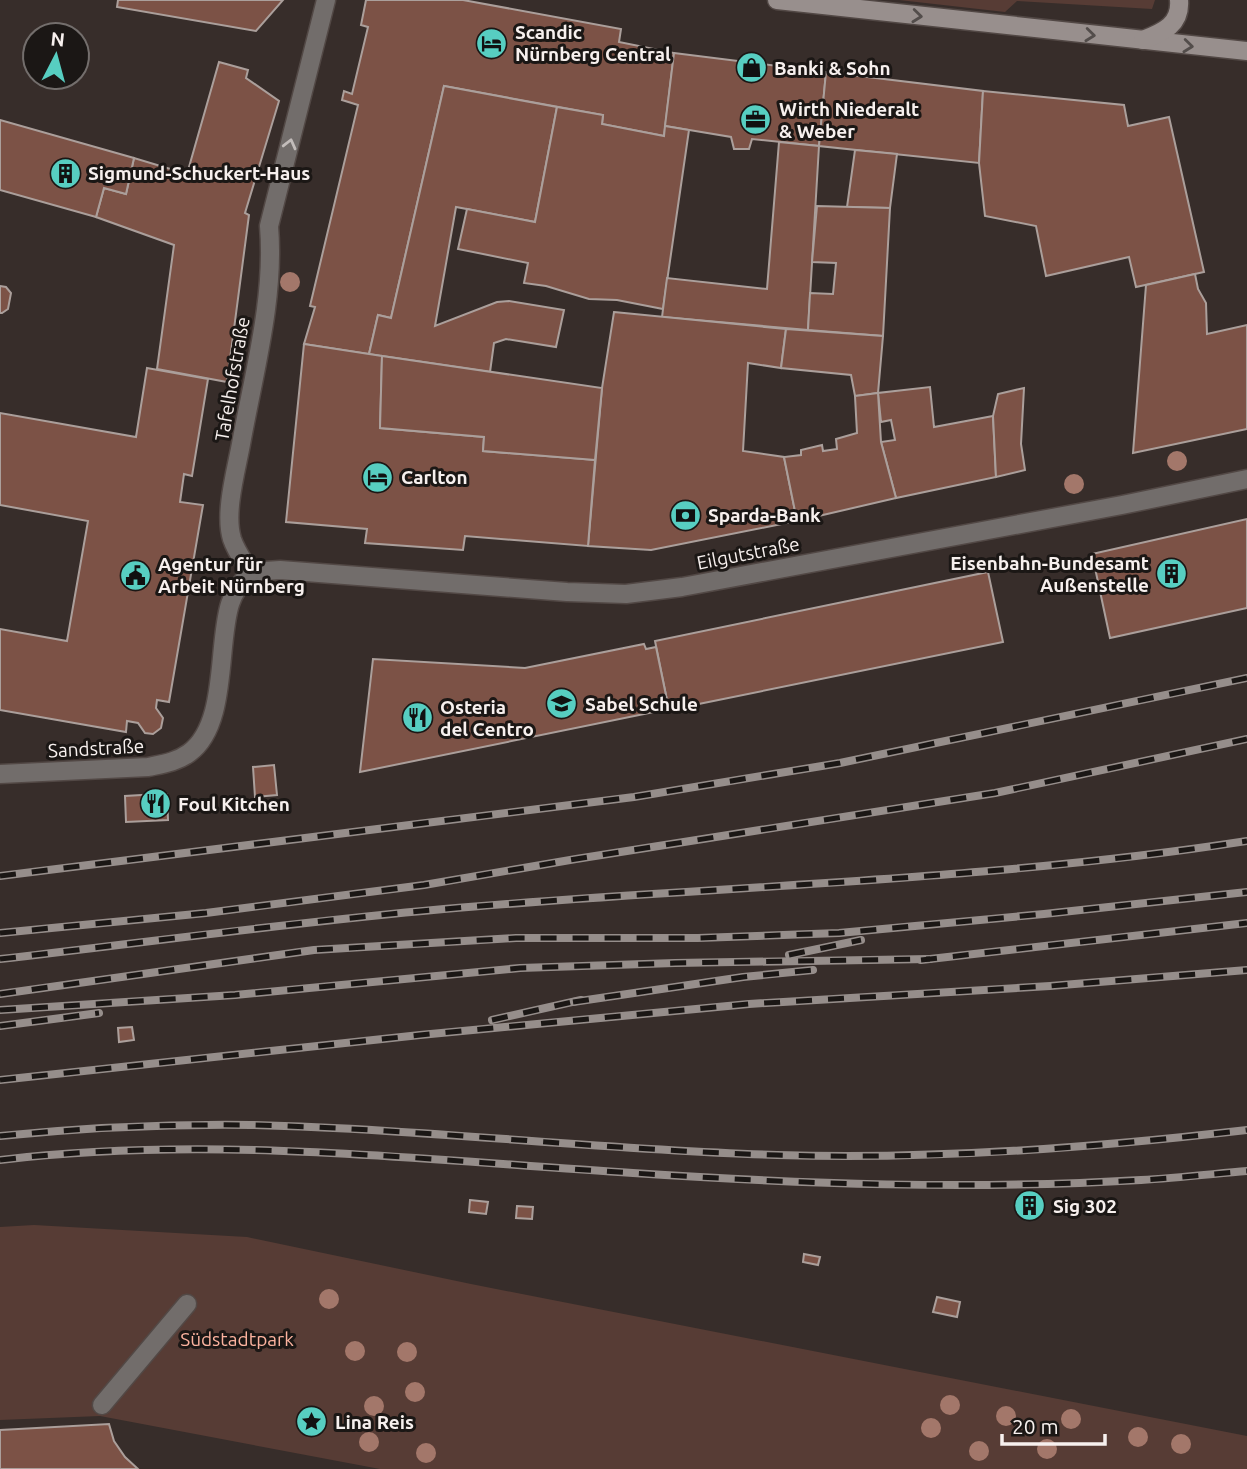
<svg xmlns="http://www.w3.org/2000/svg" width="1247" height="1469" font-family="Ubuntu,sans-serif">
  <rect width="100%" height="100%" fill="#372d2a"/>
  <g fill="#573c35">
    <polygon points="899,0 1155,0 1152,9 1017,1 1005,12"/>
    <polygon points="34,1225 247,1237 471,1284 1247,1436 1247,1469 380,1469 100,1416 0,1420 0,1227"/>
  </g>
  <g fill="#7c5246" stroke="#ab9f9b" stroke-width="2">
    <polygon points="118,0 283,0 256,31 117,7"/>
    <polygon points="366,0 463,0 621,29 619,42 674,53 664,136 602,124 603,115 444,86 391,318 378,315 369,354 304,344 315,307 310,306 358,105 342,100 344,91 352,94 368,27 361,25"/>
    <polygon points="674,53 826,72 819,146 752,139 749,149 734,149 731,137 665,126"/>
    <polygon points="219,62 248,70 246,78 279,101 245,213 249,215 227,382 157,369 174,245 96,217 104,188 126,194 134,158 187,174"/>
    <polygon points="826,72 983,91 979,163 819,146"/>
    <polygon points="444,86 557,107 535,222 456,207 435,326 497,302 509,301 564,310 556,347 506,339 494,343 490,372 369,354 378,315 391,318"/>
    <polygon points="983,91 1124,105 1128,126 1169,117 1204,272 1136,287 1129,257 1046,276 1036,226 985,216 979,163"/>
    <polygon points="557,107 603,115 602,124 664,136 665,126 689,130 663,309 617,300 589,299 546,286 524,283 528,263 458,249 467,209 535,222"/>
    <polygon points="0,120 134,158 126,194 104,188 96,217 0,190"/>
    <polygon points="779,142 819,146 808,330 662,317 667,278 767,289"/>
    <polygon points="855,150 897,154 890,208 847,207"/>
    <polygon points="817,206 890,208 883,336 808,330 810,293 833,294 836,263 812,262"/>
    <polygon points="1195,274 1198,289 1206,303 1207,334 1247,325 1247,429 1133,453 1146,285"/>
    <polygon points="0,286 6,287 11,293 8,309 2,313 0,313"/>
    <polygon points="614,312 786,329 781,368 748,363 743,451 784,457 797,521 651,550 588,546 602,388"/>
    <polygon points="786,329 883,336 878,393 855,396 851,375 781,368"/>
    <polygon points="304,344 382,356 380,428 484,437 483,451 595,460 588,546 465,536 463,550 365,543 367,529 286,522"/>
    <polygon points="382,356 602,388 595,460 483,451 484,437 380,428"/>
    <polygon points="147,368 208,379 192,476 184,474 180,502 203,505 169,702 157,700 156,708 163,718 161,728 153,734 145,733 138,723 127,721 126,732 0,710 0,629 67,641 88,521 0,505 0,413 136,437"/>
    <polygon points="930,387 934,427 993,416 996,477 896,498 881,442 895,440 891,420 881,422 878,393"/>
    <polygon points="1024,388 1021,444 1025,470 996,477 993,416 998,394"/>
    <polygon points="878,393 881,442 896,498 797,521 784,457 801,455 801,450 822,445 823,451 837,449 836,439 857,433 855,396"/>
    <polygon points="1247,519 1247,608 1110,638 1092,554"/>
    <polygon points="988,572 1003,642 669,710 655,641"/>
    <polygon points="644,644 646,649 656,647 668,705 658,707 659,711 360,772 373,659 525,668"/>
    <polygon points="274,765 277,795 255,797 253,767"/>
    <polygon points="159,794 167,794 168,820 126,822 125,796"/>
    <polygon points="132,1027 134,1040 119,1042 118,1028"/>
    <polygon points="470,1200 488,1202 486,1214 469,1212"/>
    <polygon points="1025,1201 1035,1201 1034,1211 1025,1210"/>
    <polygon points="517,1206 533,1207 532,1219 516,1218"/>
    <polygon points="804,1254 820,1257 818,1265 803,1262"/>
    <polygon points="937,1297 960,1302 957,1317 933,1312"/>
    <polygon points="109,1424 114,1441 125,1457 138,1469 0,1469 0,1430"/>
  </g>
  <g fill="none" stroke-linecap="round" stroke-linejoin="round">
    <defs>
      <g id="street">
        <polyline points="250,572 280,570 567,592 626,594 682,587 1122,505 1247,479"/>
        <path d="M250,572C244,562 236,551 232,539C224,513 236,471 241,444C254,372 275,298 269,226L326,0"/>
        <path d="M0,774L148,767C162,764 177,762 189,753C228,725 217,645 230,604C234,591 242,582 250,572"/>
        <polyline points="102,1405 187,1304"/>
      </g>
      <g id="secondary">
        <polyline points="777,0 1247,51"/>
        <path d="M1143,40C1164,32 1181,24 1179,0"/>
      </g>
    </defs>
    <use href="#street" stroke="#524845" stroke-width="21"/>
    <use href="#secondary" stroke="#524845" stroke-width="21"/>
    <use href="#street" stroke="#726d6b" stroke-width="18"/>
    <use href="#secondary" stroke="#988f8d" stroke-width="18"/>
    <defs>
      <g id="rail">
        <polyline points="0,876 634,797 840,763 1247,678"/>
        <polyline points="0,933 206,913 424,885 576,859 995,793 1247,739"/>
        <polyline points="789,955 861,940"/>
        <path d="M0,959C148,942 296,922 444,909C712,886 981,882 1247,841"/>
        <polyline points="921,960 1247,923"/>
        <polyline points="0,994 314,950 516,938 698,938 839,933 1044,914 1247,892"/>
        <polyline points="573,1002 743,977 813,970"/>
        <polyline points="0,1010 235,995 520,968 675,963 930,959"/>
        <polyline points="492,1020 581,1000"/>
        <polyline points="0,1026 99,1013"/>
        <polyline points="0,1080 420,1035 749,1004 1050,986 1247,970"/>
        <path d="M0,1136C83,1128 167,1124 251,1125C426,1129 602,1150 777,1155C934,1160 1092,1148 1247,1130"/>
        <path d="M0,1160C210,1135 422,1160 633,1173C802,1184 971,1190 1141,1180C1176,1178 1212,1174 1247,1171"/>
      </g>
    </defs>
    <use href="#rail" stroke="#968e8b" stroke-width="8"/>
    <use href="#rail" stroke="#1b1715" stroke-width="5" stroke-dasharray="16" stroke-linecap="butt"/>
  </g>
  <g fill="#a3776a">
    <circle cx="290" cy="282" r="10"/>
    <circle cx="1177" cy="461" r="10"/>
    <circle cx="1074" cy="484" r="10"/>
    <circle cx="329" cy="1299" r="10"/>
    <circle cx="355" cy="1351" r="10"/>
    <circle cx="407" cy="1352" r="10"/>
    <circle cx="415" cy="1392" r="10"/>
    <circle cx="950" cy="1405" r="10"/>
    <circle cx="374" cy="1406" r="10"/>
    <circle cx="1006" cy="1416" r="10"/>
    <circle cx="1071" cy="1419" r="10"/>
    <circle cx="931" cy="1428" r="10"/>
    <circle cx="1138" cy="1437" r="10"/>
    <circle cx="369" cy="1442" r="10"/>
    <circle cx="1181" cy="1444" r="10"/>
    <circle cx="1047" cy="1449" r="10"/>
    <circle cx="979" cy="1451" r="10"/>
    <circle cx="426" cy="1453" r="10"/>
  </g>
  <defs><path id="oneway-chevron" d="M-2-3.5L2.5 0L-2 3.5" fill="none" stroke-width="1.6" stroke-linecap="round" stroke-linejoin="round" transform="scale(1.75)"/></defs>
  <g stroke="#534d4b">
    <use href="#oneway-chevron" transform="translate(917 16) rotate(6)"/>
    <use href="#oneway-chevron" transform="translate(1090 35) rotate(6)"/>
    <use href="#oneway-chevron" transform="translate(1188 46) rotate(6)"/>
  </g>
  <use stroke="#c2bcba" href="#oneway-chevron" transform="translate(290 144) rotate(-76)"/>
  <defs>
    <symbol id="hotel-disc" viewBox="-11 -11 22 22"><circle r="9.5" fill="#57cec1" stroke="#1b1715"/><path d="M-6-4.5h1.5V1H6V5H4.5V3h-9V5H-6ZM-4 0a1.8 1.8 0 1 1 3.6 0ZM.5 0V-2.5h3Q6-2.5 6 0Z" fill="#111"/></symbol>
    <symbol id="shop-disc" viewBox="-11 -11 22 22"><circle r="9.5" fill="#57cec1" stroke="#1b1715"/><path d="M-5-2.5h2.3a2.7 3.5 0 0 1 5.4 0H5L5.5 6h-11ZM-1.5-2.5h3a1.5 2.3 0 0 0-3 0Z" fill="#111"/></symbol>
    <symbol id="office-disc" viewBox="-11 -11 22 22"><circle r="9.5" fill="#57cec1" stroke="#1b1715"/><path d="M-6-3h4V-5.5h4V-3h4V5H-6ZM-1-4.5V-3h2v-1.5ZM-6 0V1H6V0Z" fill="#111"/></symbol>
    <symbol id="building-disc" viewBox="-11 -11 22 22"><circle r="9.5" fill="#57cec1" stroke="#1b1715"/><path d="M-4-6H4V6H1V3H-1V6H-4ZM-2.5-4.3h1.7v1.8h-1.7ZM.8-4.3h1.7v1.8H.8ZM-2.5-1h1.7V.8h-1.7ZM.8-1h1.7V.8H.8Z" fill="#111"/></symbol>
    <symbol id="bank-disc" viewBox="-11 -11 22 22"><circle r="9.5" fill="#57cec1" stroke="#1b1715"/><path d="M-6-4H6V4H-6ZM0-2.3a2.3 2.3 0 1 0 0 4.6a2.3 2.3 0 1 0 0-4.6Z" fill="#111"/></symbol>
    <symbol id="civic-disc" viewBox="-11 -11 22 22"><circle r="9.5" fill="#57cec1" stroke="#1b1715"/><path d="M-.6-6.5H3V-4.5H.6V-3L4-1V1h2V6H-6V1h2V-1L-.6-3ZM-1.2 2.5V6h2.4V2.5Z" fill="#111"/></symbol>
    <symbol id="school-disc" viewBox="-11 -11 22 22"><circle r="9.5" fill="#57cec1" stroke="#1b1715"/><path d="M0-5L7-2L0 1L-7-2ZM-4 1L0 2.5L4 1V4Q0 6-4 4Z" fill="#111"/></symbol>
    <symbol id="restaurant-disc" viewBox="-11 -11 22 22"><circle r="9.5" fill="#57cec1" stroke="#1b1715"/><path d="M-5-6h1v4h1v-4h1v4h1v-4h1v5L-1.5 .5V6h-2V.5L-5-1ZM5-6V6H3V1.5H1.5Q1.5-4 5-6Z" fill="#111"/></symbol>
    <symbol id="sight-disc" viewBox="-11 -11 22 22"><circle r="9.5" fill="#57cec1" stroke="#1b1715"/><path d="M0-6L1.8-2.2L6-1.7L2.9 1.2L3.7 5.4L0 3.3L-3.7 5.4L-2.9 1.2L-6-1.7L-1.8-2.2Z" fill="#111"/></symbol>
  </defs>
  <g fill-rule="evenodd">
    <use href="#hotel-disc" x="474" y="26" width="35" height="35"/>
    <use href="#shop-disc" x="734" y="50" width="35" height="35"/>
    <use href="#office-disc" x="738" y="102" width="35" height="35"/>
    <use href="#building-disc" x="48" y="156" width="35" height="35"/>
    <use href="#hotel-disc" x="360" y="460" width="35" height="35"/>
    <use href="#bank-disc" x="668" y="498" width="35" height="35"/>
    <use href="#building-disc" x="1154" y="556" width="35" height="35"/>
    <use href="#civic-disc" x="118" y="558" width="35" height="35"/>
    <use href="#school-disc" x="544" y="686" width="35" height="35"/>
    <use href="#restaurant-disc" x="400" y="700" width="35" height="35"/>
    <use href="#restaurant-disc" x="138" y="786" width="35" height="35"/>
    <use href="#building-disc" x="1012" y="1188" width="35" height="35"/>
    <use href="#sight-disc" x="294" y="1404" width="35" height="35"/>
  </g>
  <g text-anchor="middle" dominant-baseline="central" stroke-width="6" stroke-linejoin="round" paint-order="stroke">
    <g font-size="19" font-weight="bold" fill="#f7f0ee" stroke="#1b1715" text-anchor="start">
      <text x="515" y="32">Scandic<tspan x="515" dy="22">Nürnberg Central</tspan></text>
      <text x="774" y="68">Banki &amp; Sohn</text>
      <text x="779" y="109">Wirth Niederalt<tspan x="779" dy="22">&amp; Weber</tspan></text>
      <text x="88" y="173">Sigmund-Schuckert-Haus</text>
      <text x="401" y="477">Carlton</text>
      <text x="708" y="515">Sparda-Bank</text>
      <text x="1149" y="563" text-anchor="end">Eisenbahn-Bundesamt<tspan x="1149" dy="22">Außenstelle</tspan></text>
      <text x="158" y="564">Agentur für<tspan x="158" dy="22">Arbeit Nürnberg</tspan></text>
      <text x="585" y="704">Sabel Schule</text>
      <text x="440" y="707">Osteria<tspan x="440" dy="22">del Centro</tspan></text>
      <text x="178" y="804">Foul Kitchen</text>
      <text x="1053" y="1206">Sig 302</text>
      <text x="335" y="1422">Lina Reis</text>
    </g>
    <g font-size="19" fill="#f7f0ee" stroke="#1b1715">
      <text transform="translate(232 379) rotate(-80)">Tafelhofstraße</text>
      <text transform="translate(748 553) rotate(-11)">Eilgutstraße</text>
      <text transform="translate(96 748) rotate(-3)">Sandstraße</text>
    </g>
    <g font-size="19" fill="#fcb39f" stroke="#1b1715">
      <text x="237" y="1339">Südstadtpark</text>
    </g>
  </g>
  <g transform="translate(56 56) rotate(6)"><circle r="33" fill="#1b1715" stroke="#736e6c" stroke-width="2"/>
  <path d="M0-5L12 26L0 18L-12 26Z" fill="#57cec1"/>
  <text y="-10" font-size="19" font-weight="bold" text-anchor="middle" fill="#f7f0ee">N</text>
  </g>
  <path d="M1002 1434v10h103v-10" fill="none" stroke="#f7f0ee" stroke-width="3.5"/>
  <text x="1012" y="1434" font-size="21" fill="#f7f0ee" stroke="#1b1715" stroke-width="5" paint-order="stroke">20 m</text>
</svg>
